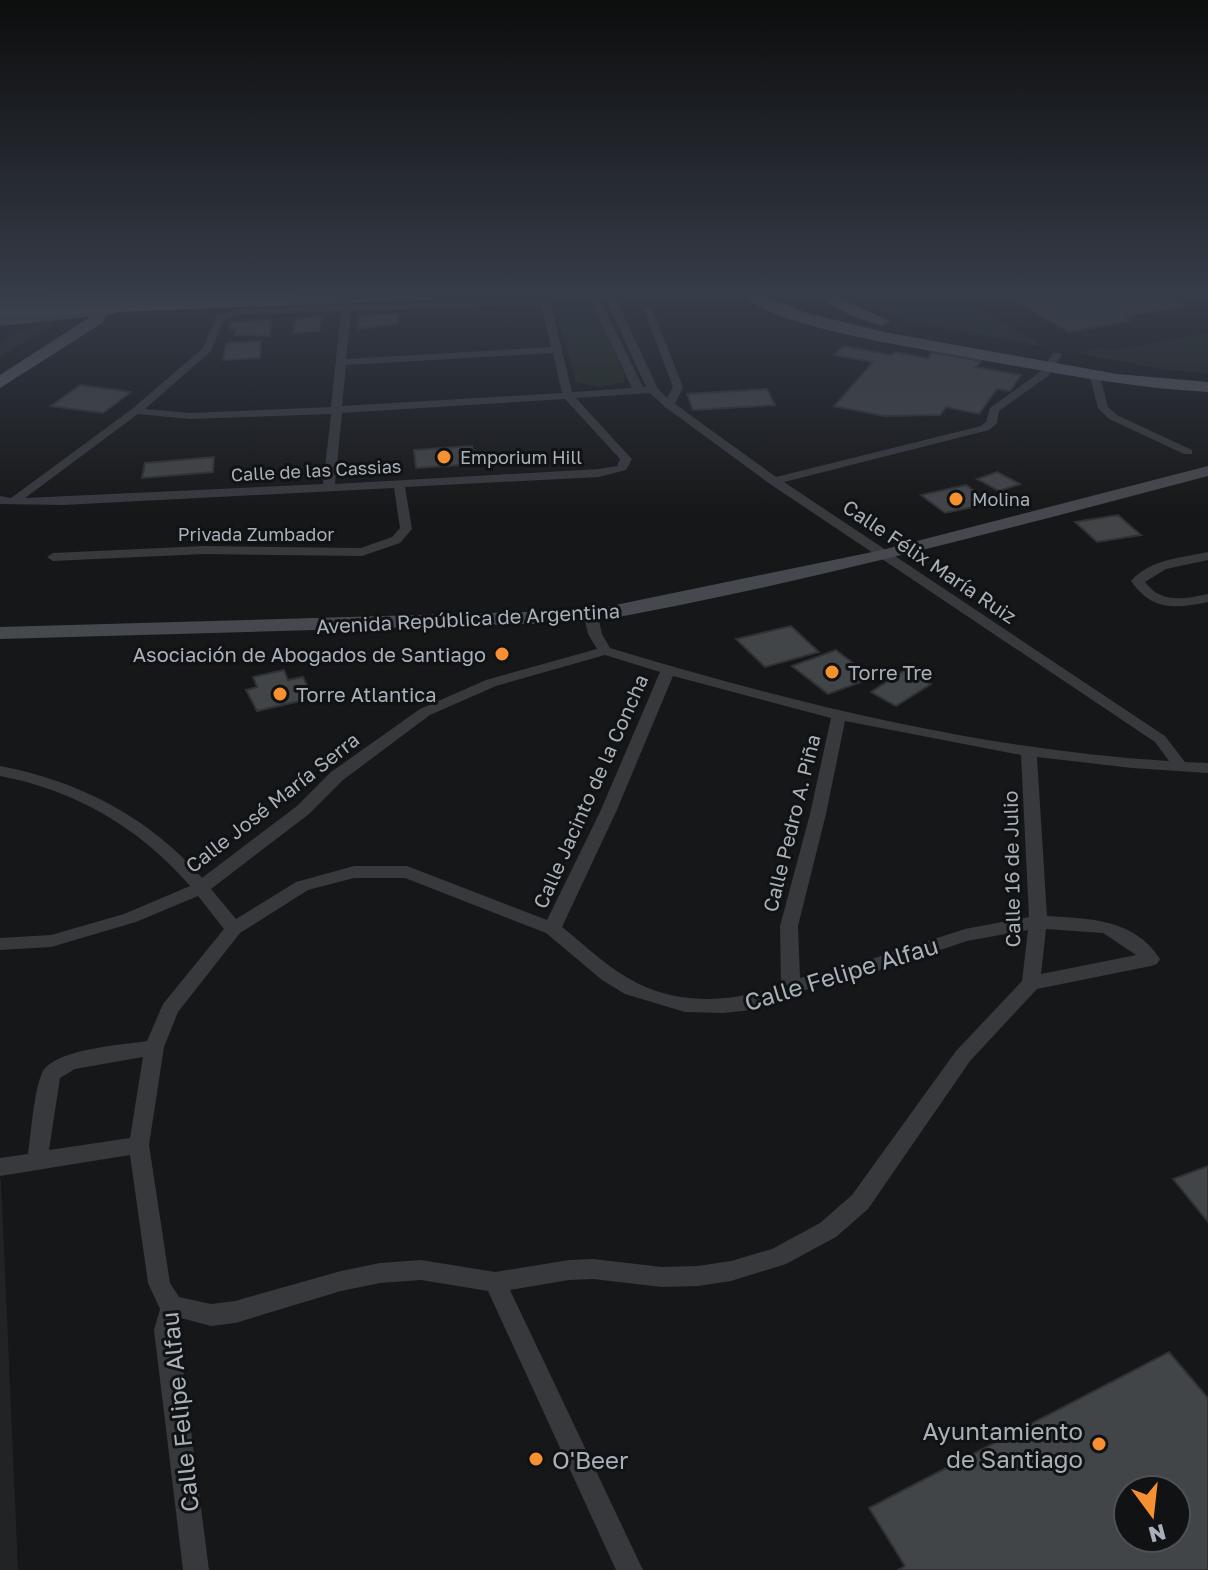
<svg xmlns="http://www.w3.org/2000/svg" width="1208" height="1570" font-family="'Golos Text',sans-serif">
  <rect width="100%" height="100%" fill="#161718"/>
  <polygon fill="#222325" points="0,1179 1,1179 18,1570 0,1570"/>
  <g fill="#202820">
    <polygon points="558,295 589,295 624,374 624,382 600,387 576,382 554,302"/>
    <polygon points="836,295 954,295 1045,347 899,319"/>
    <path d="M66,317L0,357V343C18,330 44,320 66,317Z"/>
    <polygon points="1208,333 1208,373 1166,370 1078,353 1102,348 1116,350"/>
  </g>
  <g fill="#424548" stroke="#303134" stroke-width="2" fill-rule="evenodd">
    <polygon points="1005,295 1166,295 1187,306 1124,317 1131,321 1069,332"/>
    <polygon points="399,314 398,323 358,329 360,316"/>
    <polygon points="323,316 319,331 293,333 296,318"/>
    <polygon points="271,320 270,336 235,335 236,329 230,329 230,322"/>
    <polygon points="261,341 260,358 223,360 226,343"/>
    <polygon points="843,346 891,355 895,352 928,358 932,352 981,361 976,367 1021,375 1010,391 997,389 979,414 946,407 940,415 884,416 834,406 873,362 834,355"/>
    <polygon points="80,385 131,392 103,413 51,406"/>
    <polygon points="767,389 775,405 693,410 687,394"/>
    <polygon points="472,446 475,464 416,468 414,450"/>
    <polygon points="214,457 213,472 142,478 145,463"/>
    <polygon points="997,472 1020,484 999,491 977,479"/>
    <polygon points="966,485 991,503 945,513 921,495"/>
    <polygon points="1118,515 1141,535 1097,542 1075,522"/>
    <polygon points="791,626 819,652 765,667 736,639"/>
    <polygon points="836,650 872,678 828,694 792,666"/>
    <polygon points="284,670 288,680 303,677 313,698 257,711 246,690 257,687 253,677"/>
    <polygon points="905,670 931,684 896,706 871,692"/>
    <polygon points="1208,1166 1208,1222 1173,1179"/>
    <path d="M1169,1352L1208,1398V1570H898L905,1566L869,1508ZM1128,1490H1176V1538H1128Z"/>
  </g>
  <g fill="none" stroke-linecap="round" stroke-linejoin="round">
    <g fill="#37393d" fill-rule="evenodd">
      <polygon points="0,295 28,295 29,296 24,299 0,299"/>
      <path d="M588,295H598L643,387H646L604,295H614L658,389L667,398L673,387L643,308L651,306L683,387L675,404L776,477L981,426L986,422L990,408L1040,372L1053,353H1061L1062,355L1048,376L999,411L997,423L989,430L784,482L1165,736L1185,762L1208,763V773L1132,768L1037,757L1047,916C1089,919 1134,918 1160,959L1157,964L1151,966L1037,989L970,1061L868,1209L836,1237L786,1264L731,1281L698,1286L662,1287L593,1279L569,1280L510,1290L643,1570H616L488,1291L421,1280L380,1283L341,1291L235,1323L211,1326L181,1318L178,1330L209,1570H183L154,1330L160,1309L148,1283L130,1155L0,1176V1158L28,1154C31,1133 34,1091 42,1073C53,1049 122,1045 147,1041L163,1004L224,929L198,896L136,922L51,947L0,950V938L51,935L124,914L190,886C140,828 75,790 0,776V766C79,781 149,817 202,878L297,806L331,772L420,709L486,680L597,649L588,634L584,616L591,612L598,616L602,634L610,648C793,703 978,749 1169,761L1155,742L770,484L665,407L650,393L576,398L630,457L632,459L626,470L599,477L405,487L412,529L400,543L362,556L204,554L53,561L47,557L53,553L204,546L361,548L392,537L400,528L394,488L63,505L0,504V496L11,498L132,409L203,348L217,315L240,309L342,305V300L347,297L352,300L351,305L545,298L550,301L572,392L632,388ZM541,304L551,347L346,359L351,311ZM341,311L331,407L190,413L145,409L211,351L224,319L240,315ZM553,353L562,393L342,406L346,365ZM565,399L620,459L617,466L599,469L335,484L342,413ZM138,414L190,419L331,414L323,484L25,498ZM605,655L660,672L600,812L547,920L407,866H354L296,882L236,919L211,889L309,814L343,780L430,715L496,686ZM673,676L831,718L810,814L780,926L781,985C735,1002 683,1006 637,983C609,969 586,946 562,927L616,812ZM845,721L1021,755L1029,917L965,929L853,965L800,978L798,926L826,814ZM354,878H405L546,933L602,980L625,994L685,1012L724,1013L752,1010L819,985L854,979L967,941L1028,930L1022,981L956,1051L852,1195L820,1223L772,1249L731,1261L698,1266L662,1267L593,1259L569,1260L495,1272L421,1260L380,1263L341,1271L235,1301L211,1304L179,1297L170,1283L149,1145L164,1047L178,1012L240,933L308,890ZM1046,929L1103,933L1136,955L1041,974ZM143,1057L130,1138L49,1150L60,1078L75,1069Z"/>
      <polygon points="1095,374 1100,377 1108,407 1117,415 1192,450 1192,454 1184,454 1109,419 1098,408 1090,377"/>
      <path d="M1208,552V560L1166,569L1145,582C1161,604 1184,599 1208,594V602C1175,609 1152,611 1131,581C1150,559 1181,558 1208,552Z"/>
    </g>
    <path fill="#45494d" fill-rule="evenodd" d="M1208,466V476C1003,530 799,585 591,622L0,639V627L591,610L882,550Z"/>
    <g fill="#53575c" fill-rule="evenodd">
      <polygon points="40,295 24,301 16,296 17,295"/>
      <polygon points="314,295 436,295 429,300 259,307 251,302 259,297"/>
      <path d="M742,295H762L807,313L884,332L1117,374L1208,382V392C1126,388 1046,371 965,357C914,347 777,328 742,295Z"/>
      <polygon points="814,295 833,295 890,321 882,326 850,315"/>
      <polygon points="112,305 120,310 117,313 107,315 102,323 0,388 0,375 90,317 0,326 0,316"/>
    </g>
    <polyline stroke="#63686e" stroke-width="20" points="0,307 287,295"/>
  </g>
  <linearGradient id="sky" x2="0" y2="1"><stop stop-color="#0c0d0d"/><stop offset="0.57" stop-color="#363c48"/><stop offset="1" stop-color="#363c48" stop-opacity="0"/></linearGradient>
  <rect width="1208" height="515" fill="url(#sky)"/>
  <g fill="#f69030" stroke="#111213" stroke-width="3">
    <circle cx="444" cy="457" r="8"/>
    <circle cx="956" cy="499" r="8"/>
    <circle cx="502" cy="654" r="8"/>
    <circle cx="832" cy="672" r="8"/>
    <circle cx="280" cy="694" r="8"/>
    <circle cx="1099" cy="1444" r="8"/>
    <circle cx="536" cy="1459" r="8"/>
  </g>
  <g text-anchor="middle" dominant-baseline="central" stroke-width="6" stroke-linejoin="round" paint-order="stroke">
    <g font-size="18" fill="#a8b0b9" stroke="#111213" text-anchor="start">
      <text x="460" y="457">Emporium Hill</text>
      <text x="972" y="499">Molina</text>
    </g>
    <g font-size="18" fill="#a8b0b9" stroke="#111213">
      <text transform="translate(316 470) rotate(-3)">Calle de las Cassias</text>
      <text x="256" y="534">Privada Zumbador</text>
    </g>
    <g font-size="20" fill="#a8b0b9" stroke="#111213">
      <text transform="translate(930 561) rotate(34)">Calle Félix María Ruiz</text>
      <text transform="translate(468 618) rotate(-3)">Avenida República de Argentina</text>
      <text transform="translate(590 791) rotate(-66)">Calle Jacinto de la Concha</text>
      <text transform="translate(272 802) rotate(-38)">Calle José María Serra</text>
      <text transform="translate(791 823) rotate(-76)">Calle Pedro A. Piña</text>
      <text transform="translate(1011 869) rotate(-91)">Calle 16 de Julio</text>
    </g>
    <g font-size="20" fill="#a8b0b9" stroke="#111213" text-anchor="start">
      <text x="486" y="654" text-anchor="end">Asociación de Abogados de Santiago</text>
      <text x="848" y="672">Torre Tre</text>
      <text x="296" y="694">Torre Atlantica</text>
    </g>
    <g font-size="24" fill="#a8b0b9" stroke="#111213">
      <text transform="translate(841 973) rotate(-17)">Calle Felipe Alfau</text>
      <text transform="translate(179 1412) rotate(-96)">Calle Felipe Alfau</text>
    </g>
    <g font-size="24" fill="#a8b0b9" stroke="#111213" text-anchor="end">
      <text x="1083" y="1430">Ayuntamiento<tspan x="1083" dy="28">de Santiago</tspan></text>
      <text x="552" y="1459" text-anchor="start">O'Beer</text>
    </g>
  </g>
  <g transform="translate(1152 1514) rotate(165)"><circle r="38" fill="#111213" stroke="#4d5155" stroke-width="2"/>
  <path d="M0-6L14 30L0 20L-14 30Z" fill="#f69030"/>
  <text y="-12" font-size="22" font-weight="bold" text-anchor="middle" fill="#a8b0b9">N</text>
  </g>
</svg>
